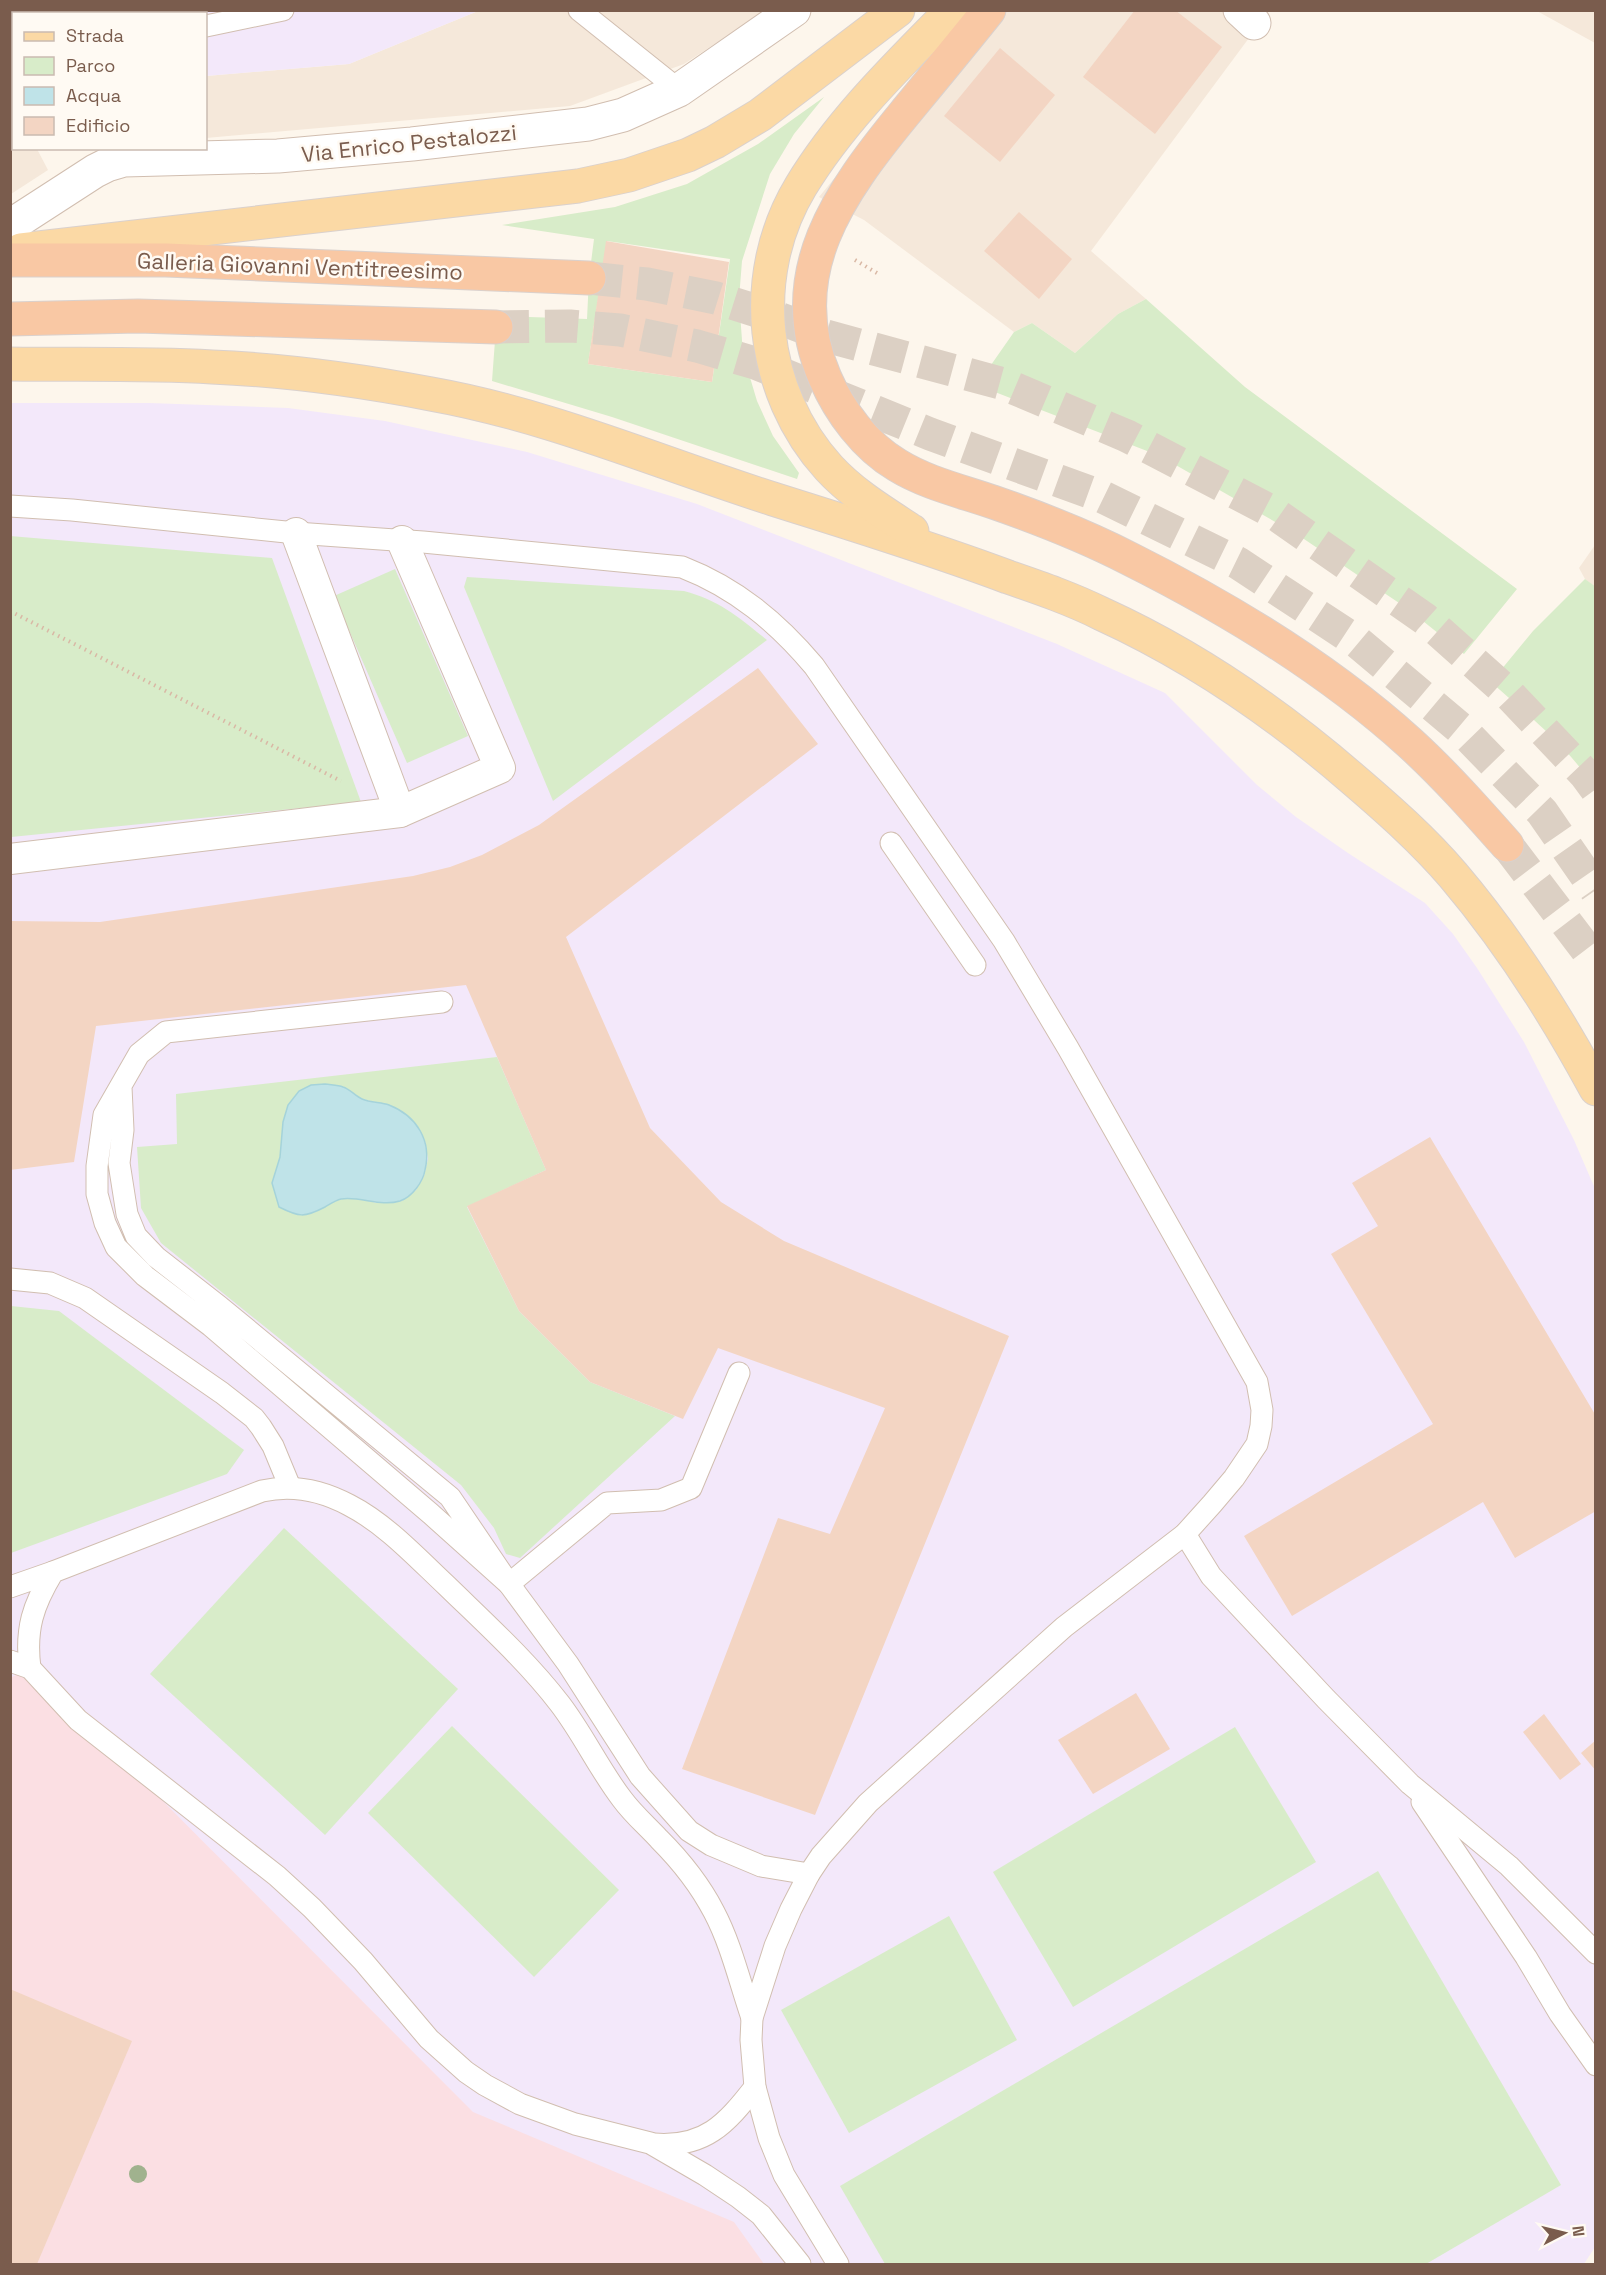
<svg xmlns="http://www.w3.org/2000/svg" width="1606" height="2275" font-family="'Space Grotesk',sans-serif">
  <rect width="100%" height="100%" fill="#fdf6ec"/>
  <g fill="#f5e8da">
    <polygon points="478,11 765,11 684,64 570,106 206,138 206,76 349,64"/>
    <polygon points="976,11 1269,11 1091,251 1146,299 1118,314 1075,353 1032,323 1014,332 864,220 819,197 950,37"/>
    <polygon points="1537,11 1595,11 1595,43"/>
    <polygon points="11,127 13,128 14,148 37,149 48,170 11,194"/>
    <polygon points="1595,545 1595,587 1585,579 1579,568"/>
  </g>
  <g fill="#f3e8fa">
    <polygon points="11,11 478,11 349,64 206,76 206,14 14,14 13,65 11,64"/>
    <polygon points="11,403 149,403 288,408 385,421 527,452 697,504 1057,644 1165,693 1257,785 1296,817 1348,853 1425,903 1453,934 1477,968 1524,1042 1574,1140 1596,1191 1595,2247 1584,2264 763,2264 466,2124 30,1669 11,1678"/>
  </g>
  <polygon fill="#fbdfe3" points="30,1668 473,2112 734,2222 764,2264 11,2264 10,1678"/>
  <g fill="#d8ecc9" fill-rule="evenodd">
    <path d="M824,97L794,134L770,174L742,261L739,299L743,354L757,401L773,436L799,473L797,479L612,417L492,381L496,327L501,316L587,319L589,278L594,239L502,225L615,207L687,184L758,144ZM607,241L730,259L712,382L588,364Z"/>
    <polygon points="1146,299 1245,387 1517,589 1464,654 1408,609 1298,535 1160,456 977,385 1014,332 1032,323 1075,353 1118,314"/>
    <polygon points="10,536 272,558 361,802 11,837"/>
    <polygon points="395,569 468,736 407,763 334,596"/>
    <path d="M467,577L684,591C719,600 740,618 767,640L553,801L464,587Z"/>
    <path d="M1585,579L1596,587L1595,788C1568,747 1528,715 1491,682L1533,631Z"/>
    <path d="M497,1057L546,1170L467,1207L519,1311L590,1382L675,1416L520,1558L506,1554L494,1528L461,1485L161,1243L141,1208L137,1147L177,1144L176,1094ZM344,1087L362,1099L388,1105L417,1125L425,1141L428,1159L424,1176L416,1190L402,1201L377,1203L361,1199H339L313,1213L272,1183L280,1157L283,1122Z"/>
    <polygon points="11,1306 59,1311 244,1450 227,1474 11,1553"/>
    <polygon points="284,1528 458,1689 325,1835 150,1674"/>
    <polygon points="452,1726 619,1890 534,1977 368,1813"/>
    <polygon points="1235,1727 1316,1862 1073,2007 993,1872"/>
    <polygon points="1378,1871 1561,2185 1426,2264 885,2264 840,2186"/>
    <polygon points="949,1916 1017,2040 849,2133 781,2010"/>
  </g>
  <path fill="#bfe3e8" stroke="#a5d3da" stroke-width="1.5" d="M325,1084C331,1085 338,1085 343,1087C350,1089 355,1096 362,1099C371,1103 381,1102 389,1105C417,1116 432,1141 425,1170C423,1182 412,1197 400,1201C380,1207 361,1196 341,1199C336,1200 330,1204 325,1207C304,1218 299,1217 279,1207L272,1183L280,1157L283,1122L288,1105L299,1091L311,1085Z"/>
  <g fill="#f3d5c3">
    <polygon points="1135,10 1175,10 1222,47 1155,134 1083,77"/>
    <polygon points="1000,48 1055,95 1000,162 944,116"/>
    <polygon points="1019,212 1072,259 1039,299 984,251"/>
    <polygon points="606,241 729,262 712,382 588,364"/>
    <polygon points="758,668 818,744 566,937 650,1128 721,1202 784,1241 1009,1336 815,1815 682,1769 778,1518 830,1534 885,1408 718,1348 683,1419 590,1382 519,1311 467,1206 546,1170 466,985 96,1026 74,1162 10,1170 10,921 100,922 413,876 450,867 482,855 539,825"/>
    <polygon points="1430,1137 1596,1416 1596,1511 1515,1558 1483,1502 1292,1616 1244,1536 1433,1424 1331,1254 1378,1226 1352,1183"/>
    <polygon points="1136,1693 1170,1749 1093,1794 1058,1740"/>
    <polygon points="1544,1714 1581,1764 1560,1780 1523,1732"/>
    <polygon points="1596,1740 1596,1771 1581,1753"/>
    <polygon points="10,1989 132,2041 37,2264 10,2264"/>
  </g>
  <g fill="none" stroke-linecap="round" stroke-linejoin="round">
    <g stroke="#dcd0c4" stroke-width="33" stroke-dasharray="33 16" stroke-linecap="butt">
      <polyline points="589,278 647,284 716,298 773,316 826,336 1004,384 1127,436 1271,511 1425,619 1506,691 1585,774 1596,789"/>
      <polyline points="496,327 570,326 620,330 697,346 755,363 930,434 1103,497 1238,563 1356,641 1462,730 1542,812 1596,890"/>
      <polyline points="1507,845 1596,962"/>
    </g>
    <defs>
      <g id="service">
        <polyline points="109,10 123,14"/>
        <polyline points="579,10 679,90"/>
        <polyline points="206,26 283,10"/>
        <path d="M10,506L72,510L296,533L423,542L682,567C736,588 777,622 814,666L1004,941L1068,1048L1257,1382L1262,1410L1261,1426L1257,1444L1234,1478L1212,1504L1185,1534L1064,1627L868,1803L821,1856L809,1874L791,1909L775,1946L752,2018L751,2040L755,2087L769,2138L784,2175L838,2264"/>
        <polyline points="891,843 975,965"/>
        <polyline points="121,1087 123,1130 119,1163 127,1214 136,1236 156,1257 220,1307 450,1497 509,1584 431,1514 211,1326 145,1276 116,1247 105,1223 97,1194 97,1166 104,1115 139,1054 166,1032 442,1002"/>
        <polyline points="10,1279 50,1283 85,1298 222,1393 254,1418 261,1427 273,1446 290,1487"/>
        <polyline points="739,1373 691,1488 661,1500 607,1503 509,1584 568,1664 640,1776 689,1831 711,1845 761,1866 809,1874"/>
        <polyline points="1185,1534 1211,1576 1326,1699 1410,1784 1509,1866 1596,1953"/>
        <polyline points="10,1587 53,1572"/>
        <polyline points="10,1661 30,1668 78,1720 277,1876 312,1908 363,1961 429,2039 466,2072 485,2085 520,2104 575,2124 650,2143 705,2175 738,2197 761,2215 800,2264"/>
        <path d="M30,1668C25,1629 33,1605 53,1572L262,1491C293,1484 321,1490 349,1505C386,1524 417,1558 447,1586C486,1624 527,1661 560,1704C583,1734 599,1769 622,1799C633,1814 647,1826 659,1839C680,1860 700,1885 714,1912C731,1944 740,1983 752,2018"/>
        <polyline points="1422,1802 1526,1957 1560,2014 1596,2065"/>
        <path d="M654,2144C705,2148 726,2124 755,2087"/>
      </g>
      <g id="pedestrian">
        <polyline points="296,533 400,812 500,768 402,541"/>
        <polyline points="10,859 400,812"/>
      </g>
      <g id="minor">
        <polyline points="1240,10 1254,23"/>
        <polyline points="10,226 95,171 107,165 124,160 278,156 412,144 588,124 623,115 679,90 794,10"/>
      </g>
      <g id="primary">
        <polyline points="21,250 578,186 629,175 688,155 715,142 760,115 898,10"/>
        <path d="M10,364C78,365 145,363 212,367C285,370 359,380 431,394C549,415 660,463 773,499C852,524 931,548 1008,577C1040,588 1072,599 1102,614C1194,656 1278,714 1354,780C1389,810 1423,840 1453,875C1509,941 1555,1013 1596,1089"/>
        <path d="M912,531C883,512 853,494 829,468C760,392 747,275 801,186C841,120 898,65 952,10"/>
      </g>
      <g id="trunk">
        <path d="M989,10C961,45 932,80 904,114C840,192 780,274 825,378C840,412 865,446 897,465C926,483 961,491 993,502C1039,518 1085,536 1128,558C1228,608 1327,668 1410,743C1445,775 1476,810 1507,845"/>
        <polyline points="10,260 166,260 589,278"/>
        <polyline points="10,319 138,316 496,327"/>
      </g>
    </defs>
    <use href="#service" stroke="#d1beb0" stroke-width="23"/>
    <use href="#pedestrian" stroke="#d1beb0" stroke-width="32"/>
    <use href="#minor" stroke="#d1beb0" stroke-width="35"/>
    <use href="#primary" stroke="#dad1cd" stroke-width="35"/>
    <use href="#trunk" stroke="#dad1cd" stroke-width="35"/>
    <g stroke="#d9b8a5" stroke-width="4" stroke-dasharray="1.5 4.5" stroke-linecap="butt">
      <polyline points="10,112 14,113"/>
      <polyline points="855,260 877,273"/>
      <polyline points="10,611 341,781"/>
    </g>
    <use href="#service" stroke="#fff" stroke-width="21"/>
    <use href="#pedestrian" stroke="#fff" stroke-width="30"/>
    <use href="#minor" stroke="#fff" stroke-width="33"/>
    <use href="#primary" stroke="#fbd9a5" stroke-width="33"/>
    <use href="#trunk" stroke="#f9c8a4" stroke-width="33"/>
  </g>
  <circle fill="#a0b28e" cx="138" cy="2174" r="9"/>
  <g text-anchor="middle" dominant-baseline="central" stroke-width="5" stroke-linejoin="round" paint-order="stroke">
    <g font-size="22" fill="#7a5c4d" stroke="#fffaf3">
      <text transform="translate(409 143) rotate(-6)">Via Enrico Pestalozzi</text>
      <text transform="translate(300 266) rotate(2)">Galleria Giovanni Ventitreesimo</text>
    </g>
  </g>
  <rect width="1606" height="2275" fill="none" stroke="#7a5c4d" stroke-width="24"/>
  <rect x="12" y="12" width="195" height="138" fill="#fffaf3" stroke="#cabbb1" stroke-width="1.5"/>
  <rect x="24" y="32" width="30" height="9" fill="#fbd9a5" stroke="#cabbb1" stroke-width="1.5"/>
  <text x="66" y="42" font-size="18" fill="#7a5c4d">Strada</text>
  <rect x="24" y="57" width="30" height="18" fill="#d8ecc9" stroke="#cabbb1" stroke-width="1.5"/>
  <text x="66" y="72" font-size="18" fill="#7a5c4d">Parco</text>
  <rect x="24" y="87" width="30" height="18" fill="#bfe3e8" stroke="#cabbb1" stroke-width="1.5"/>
  <text x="66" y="102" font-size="18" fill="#7a5c4d">Acqua</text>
  <rect x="24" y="117" width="30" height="18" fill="#f3d5c3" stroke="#cabbb1" stroke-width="1.5"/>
  <text x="66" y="132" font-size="18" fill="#7a5c4d">Edificio</text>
  <g transform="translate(1564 2233) rotate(83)" stroke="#fffaf3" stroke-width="4.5" paint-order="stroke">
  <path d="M0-4.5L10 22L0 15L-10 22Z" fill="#7a5c4d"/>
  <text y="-9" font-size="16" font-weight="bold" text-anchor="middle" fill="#7a5c4d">N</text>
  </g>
</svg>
